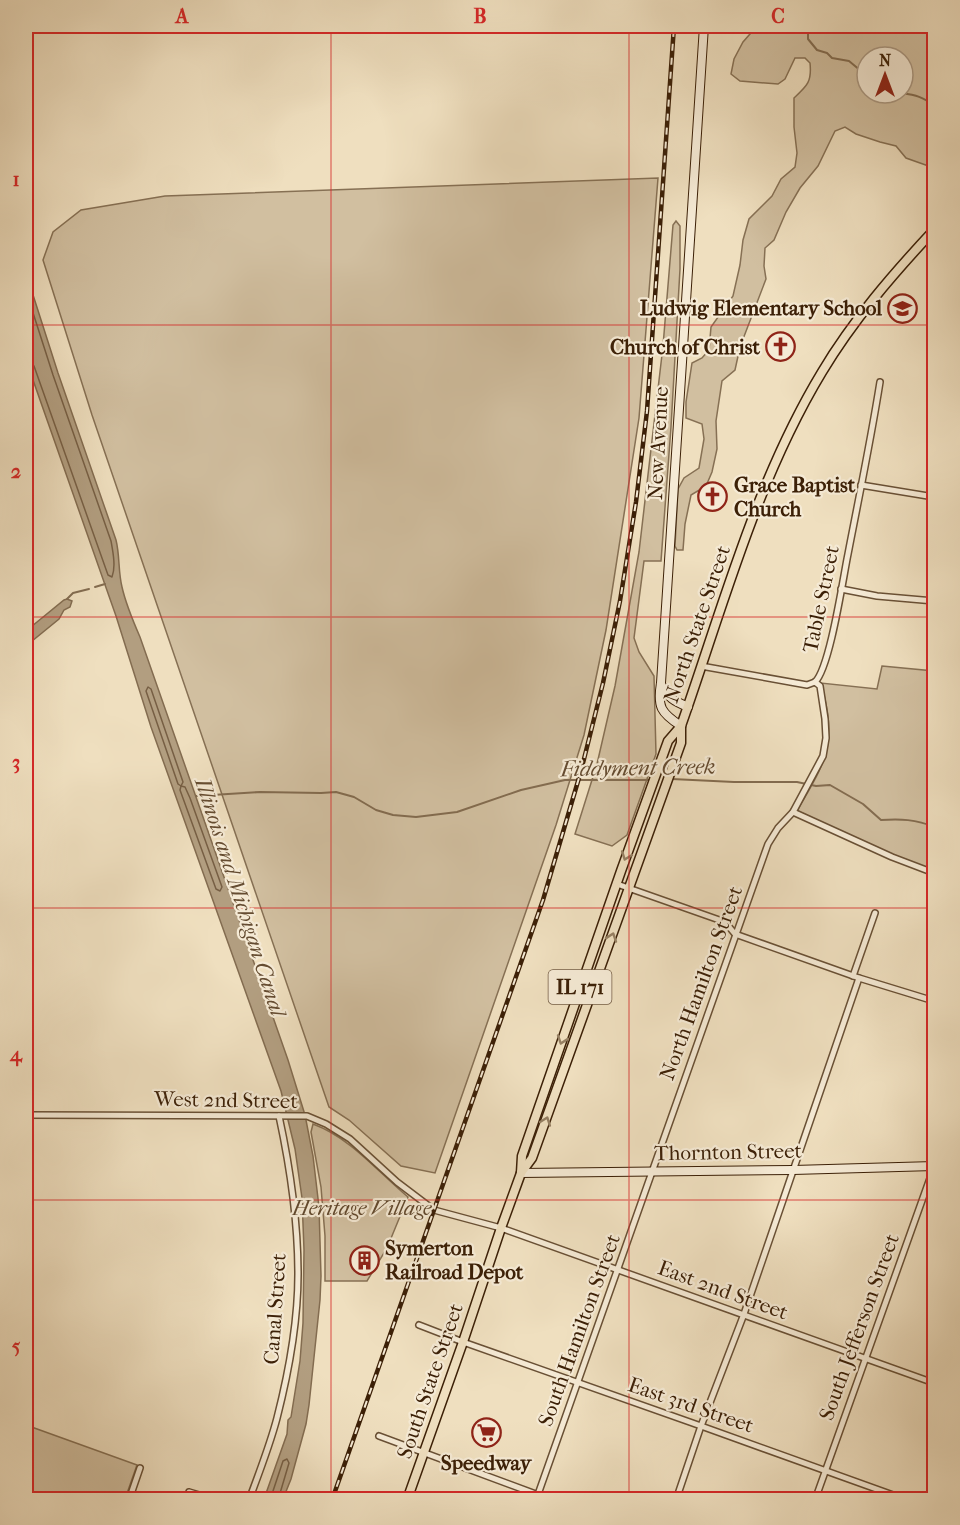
<svg xmlns="http://www.w3.org/2000/svg" width="960" height="1525" font-family="'IM FELL French Canon',serif">
  <rect width="100%" height="100%" fill="#efdfbf"/>
  <filter id="stains"><feTurbulence type="fractalNoise" baseFrequency=".00333" numOctaves="4"/><feColorMatrix values="0 0 0 0 .2 0 0 0 0 .09 0 0 0 0 .02 0 0 0 .5 -.17"/></filter>
  <radialGradient id="worn" r=".72"><stop offset=".6" stop-color="#630" stop-opacity="0"/><stop offset="1" stop-color="#630" stop-opacity=".3"/></radialGradient>
  <g fill="#d1bfa0" stroke="#867054" stroke-width="1.5" fill-rule="evenodd">
    <path d="M757,26H934V168L906,158L896,146L880,142L856,134L845,127L835,131L818,166L800,188L786,212L774,240L765,248L764,266L766,279L740,347L735,370L722,381L716,421L717,449L712,472L706,486L691,495L685,524L683,550H677L675,546L678,489L684,478L699,468L704,439L702,424L686,418V402L692,363L702,358L709,350L711,327L733,296L740,265L743,240L749,219L772,196L781,179L795,167L797,153L794,127V98C807,86 812,82 810,63L805,58H795L785,79L778,84L740,81L731,74L734,59L743,42ZM867,57H903V93H867Z"/>
    <polygon points="658,178 639,418 606,630 584,735 556,825 435,1173 401,1166 349,1120 329,1107 92,415 43,260 53,232 81,210 165,196"/>
    <polygon points="676,221 680,226 680,269 671,427 661,561 644,561 634,638 639,652 654,676 656,754 627,835 612,846 575,834 597,764 615,686 639,552 663,346 673,225"/>
    <path d="M882,666L934,671V871L893,856L797,811C808,791 825,766 828,743C831,723 826,702 821,683L877,689Z"/>
    <path d="M313,1124C351,1138 378,1172 408,1197L387,1248L367,1281H325V1236L321,1187L311,1132Z"/>
    <polygon points="26,1425 137,1465 125,1499 26,1499"/>
  </g>
  <g fill="#b29e80" stroke="#836c50" stroke-width="1.5">
    <path d="M26,273L58,373L116,540C120,556 118,571 122,587C126,605 133,621 140,637L288,1060L305,1115L313,1156L319,1207L321,1276L320,1300L309,1405L306,1424L291,1479L283,1499H264L287,1434L288,1420L291,1417L300,1361L303,1323L304,1250L302,1198L295,1149L281,1091L151,727L116,616L26,360Z"/>
    <polygon points="67,599 72,601 70,607 64,610 59,619 26,646 26,631 64,600"/>
  </g>
  <g fill="none" stroke-linecap="round" stroke-linejoin="round">
    <g stroke="#775f44" stroke-width="1.5">
      <path d="M26,291L53,375L111,541C113,552 116,567 112,577L108,575L34,366L31,363L26,362"/>
      <polygon points="148,687 151,689 183,782 181,786 178,784 146,691"/>
      <polygon points="181,786 185,787 190,798 222,887 220,891 216,889 180,790"/>
      <polyline points="270,1500 283,1461 287,1459 289,1463 278,1500"/>
    </g>
    <g stroke="#836c50" stroke-width="2">
      <polyline points="808,26 808,39 817,50 827,53 832,58 849,61 867,76"/>
      <path d="M902,93C915,95 924,97 934,106"/>
      <polyline points="95,587 105,584"/>
      <polyline points="67,599 73,593 89,589"/>
      <path d="M672,779L734,782H797L816,786L830,785L863,804L881,820C900,819 916,819 934,827"/>
      <polyline points="196,796 260,792 321,793 336,792 354,797 376,810 393,815 416,817 457,812 521,790 565,780 651,780"/>
    </g>
    <defs>
      <g id="street">
        <polyline points="861,485 934,497"/>
        <polyline points="841,589 877,596 934,601"/>
        <polyline points="701,666 807,685 815,682"/>
        <path d="M815,682C830,668 843,578 848,554C859,497 871,439 880,382"/>
        <polyline points="793,812 892,857 934,873"/>
        <polyline points="617,884 725,922 735,934 859,978 934,1001"/>
        <polyline points="853,976 875,913"/>
        <polyline points="26,1115 307,1116 326,1124 350,1139 397,1182 434,1210 501,1228 934,1383"/>
        <polyline points="419,1325 463,1342 701,1426 907,1500"/>
        <polyline points="379,1436 552,1500"/>
        <polyline points="129,1500 140,1468"/>
        <polyline points="187,1500 189,1492 216,1500"/>
        <path d="M249,1500C259,1473 270,1445 277,1418C289,1371 298,1322 298,1274C298,1221 290,1167 279,1116"/>
        <path d="M536,1500C614,1281 690,1062 768,844L778,828L793,812L823,756L826,738L825,719L820,686L815,682"/>
        <polyline points="676,1500 701,1426 744,1314 859,978"/>
        <polyline points="815,1500 934,1167"/>
      </g>
      <g id="secondary">
        <path d="M661,684C668,698 674,701 688,707"/>
        <path d="M681,726C661,713 657,707 661,683L704,26"/>
        <polyline points="521,1173 793,1170 934,1166"/>
      </g>
      <g id="primary">
        <polyline points="521,1173 522,1156 621,871 668,741 681,726"/>
        <path d="M407,1500L463,1342L501,1228L521,1173L532,1158L681,743V726C723,607 756,481 822,372C853,320 893,274 934,230"/>
      </g>
    </defs>
    <use href="#street" stroke="#695035" stroke-width="8"/>
    <use href="#secondary" stroke="#3c2007" stroke-width="10"/>
    <use href="#primary" stroke="#3c2007" stroke-width="11"/>
    <use href="#street" stroke="#f5ead5" stroke-width="5"/>
    <use href="#secondary" stroke="#f5ead5" stroke-width="8"/>
    <use href="#primary" stroke="#efdfbf" stroke-width="8"/>
    <defs>
      <polyline id="rail" points="332,1500 543,900 581,771 603,683 620,601 636,502 647,411 674,26"/>
    </defs>
    <use href="#rail" stroke="#3c2007" stroke-width="4.5"/>
    <use href="#rail" stroke="#f5ead5" stroke-width="2" stroke-dasharray="7" stroke-linecap="butt"/>
  </g>
  <defs><path id="oneway-chevron" d="M-2-3.5L2.5 0L-2 3.5" fill="none" stroke-width="1.6" stroke-linecap="round" stroke-linejoin="round" transform="scale(1.5)"/></defs>
  <g stroke="#968063">
    <use href="#oneway-chevron" transform="translate(626 856) rotate(110)"/>
    <use href="#oneway-chevron" transform="translate(612 937) rotate(-71)"/>
    <use href="#oneway-chevron" transform="translate(562 1040) rotate(109)"/>
    <use href="#oneway-chevron" transform="translate(546 1121) rotate(-70)"/>
  </g>
  <path fill="none" stroke="#d62828" stroke-width="1.5" stroke-opacity="0.55" d="M331,26V1500M629,26V1500M26,325H934M26,617H934M26,908H934M26,1200H934"/>
  <defs>
    <symbol id="school-ring" viewBox="-11 -11 22 22"><circle r="9.5" fill="#f5ead5" stroke="#8f2418" stroke-width="1.5"/><path d="M0-5L7-2L0 1L-7-2ZM-4 1L0 2.5L4 1V4Q0 6-4 4Z" fill="#8f2418"/></symbol>
    <symbol id="church-ring" viewBox="-11 -11 22 22"><circle r="9.5" fill="#f5ead5" stroke="#8f2418" stroke-width="1.5"/><path d="M-1.2-6h2.4v3.5h3.3v2.4h-3.3V6h-2.4V-.1h-3.3v-2.4h3.3Z" fill="#8f2418"/></symbol>
    <symbol id="building-ring" viewBox="-11 -11 22 22"><circle r="9.5" fill="#f5ead5" stroke="#8f2418" stroke-width="1.5"/><path d="M-4-6H4V6H1V3H-1V6H-4ZM-2.5-4.3h1.7v1.8h-1.7ZM.8-4.3h1.7v1.8H.8ZM-2.5-1h1.7V.8h-1.7ZM.8-1h1.7V.8H.8Z" fill="#8f2418"/></symbol>
    <symbol id="supermarket-ring" viewBox="-11 -11 22 22"><circle r="9.5" fill="#f5ead5" stroke="#8f2418" stroke-width="1.5"/><path d="M-6-5.5h2.5l.6 2H6L4.5 2H-2.5L-4.4-4H-6ZM-1.5 3.2a1.3 1.3 0 1 0 .1 0ZM3 3.2a1.3 1.3 0 1 0 .1 0Z" fill="#8f2418"/></symbol>
  </defs>
  <g fill-rule="evenodd">
    <use href="#school-ring" x="886" y="292" width="33" height="33"/>
    <use href="#church-ring" x="764" y="330" width="33" height="33"/>
    <use href="#church-ring" x="696" y="480" width="33" height="33"/>
    <use href="#building-ring" x="348" y="1244" width="33" height="33"/>
    <use href="#supermarket-ring" x="470" y="1416" width="33" height="33"/>
  </g>
  <g text-anchor="middle" dominant-baseline="central" stroke-width="4.5" stroke-linejoin="round" paint-order="stroke">
    <rect fill="#f5ead5" stroke="#745d45" stroke-width="1.5" x="548.5" y="970" width="63" height="34" rx="4.5"/>
    <g font-size="20" font-weight="bold" fill="#3c2007">
      <text x="580" y="987">IL 171</text>
    </g>
    <g font-size="21" font-weight="bold" fill="#3c2007" stroke="#f5ead5" text-anchor="end">
      <text x="882" y="308">Ludwig Elementary School</text>
      <text x="760" y="347">Church of Christ</text>
      <text x="734" y="485" text-anchor="start">Grace Baptist<tspan x="734" dy="24">Church</tspan></text>
      <text x="385" y="1248" text-anchor="start">Symerton<tspan x="385" dy="24">Railroad Depot</tspan></text>
      <text x="486" y="1463" text-anchor="middle">Speedway</text>
    </g>
    <g font-size="21" fill="#3c2007" stroke="#f5ead5">
      <text transform="translate(658 443) rotate(-87)">New Avenue</text>
      <text transform="translate(821 599) rotate(-78)">Table Street</text>
      <text transform="translate(697 624) rotate(-71)">North State Street</text>
      <text transform="translate(701 983) rotate(-70)">North Hamilton Street</text>
      <text transform="translate(226 1100) rotate(1)">West 2nd Street</text>
      <text transform="translate(728 1152) rotate(-1)">Thornton Street</text>
      <text transform="translate(723 1290) rotate(20)">East 2nd Street</text>
      <text transform="translate(275 1309) rotate(-86)">Canal Street</text>
      <text transform="translate(859 1327) rotate(-70)">South Jefferson Street</text>
      <text transform="translate(579 1330) rotate(-70)">South Hamilton Street</text>
      <text transform="translate(430 1381) rotate(-71)">South State Street</text>
      <text transform="translate(691 1405) rotate(19)">East 3rd Street</text>
    </g>
    <g font-size="21" font-style="italic" fill="#61482d" stroke="#f5ead5">
      <text x="362" y="1208">Heritage Village</text>
    </g>
    <g font-size="22" font-style="italic" fill="#654c31" stroke="#f5ead5">
      <text transform="translate(638 768) rotate(-1)">Fiddyment Creek</text>
      <text transform="translate(240 897) rotate(72)">Illinois and Michigan Canal</text>
    </g>
  </g>
  <rect width="960" height="1525" fill="none" stroke="#efdfbf" stroke-width="66"/>
  <g transform="translate(885 75)"><circle r="28" fill="#f5ead5" stroke="#ab9983" stroke-width="1.5"/>
  <path d="M0-4.5L10 22L0 15L-10 22Z" fill="#8f2418"/>
  <text y="-9" font-size="16" font-weight="bold" text-anchor="middle" fill="#3c2007">N</text>
  </g>
  <rect x="33" y="33" width="894" height="1459" fill="none" stroke="#d62828" stroke-width="2"/>
  <g font-size="20" text-anchor="middle" font-weight="bold" fill="#d62828">
    <text x="182" y="23">A</text>
    <text x="480" y="23">B</text>
    <text x="778" y="23">C</text>
    <text x="16" y="186">1</text>
    <text x="16" y="478">2</text>
    <text x="16" y="769">3</text>
    <text x="16" y="1061">4</text>
    <text x="16" y="1353">5</text>
  </g>
  <rect width="100%" height="100%" filter="url(#stains)"/>
  <rect width="100%" height="100%" fill="url(#worn)"/>
</svg>
